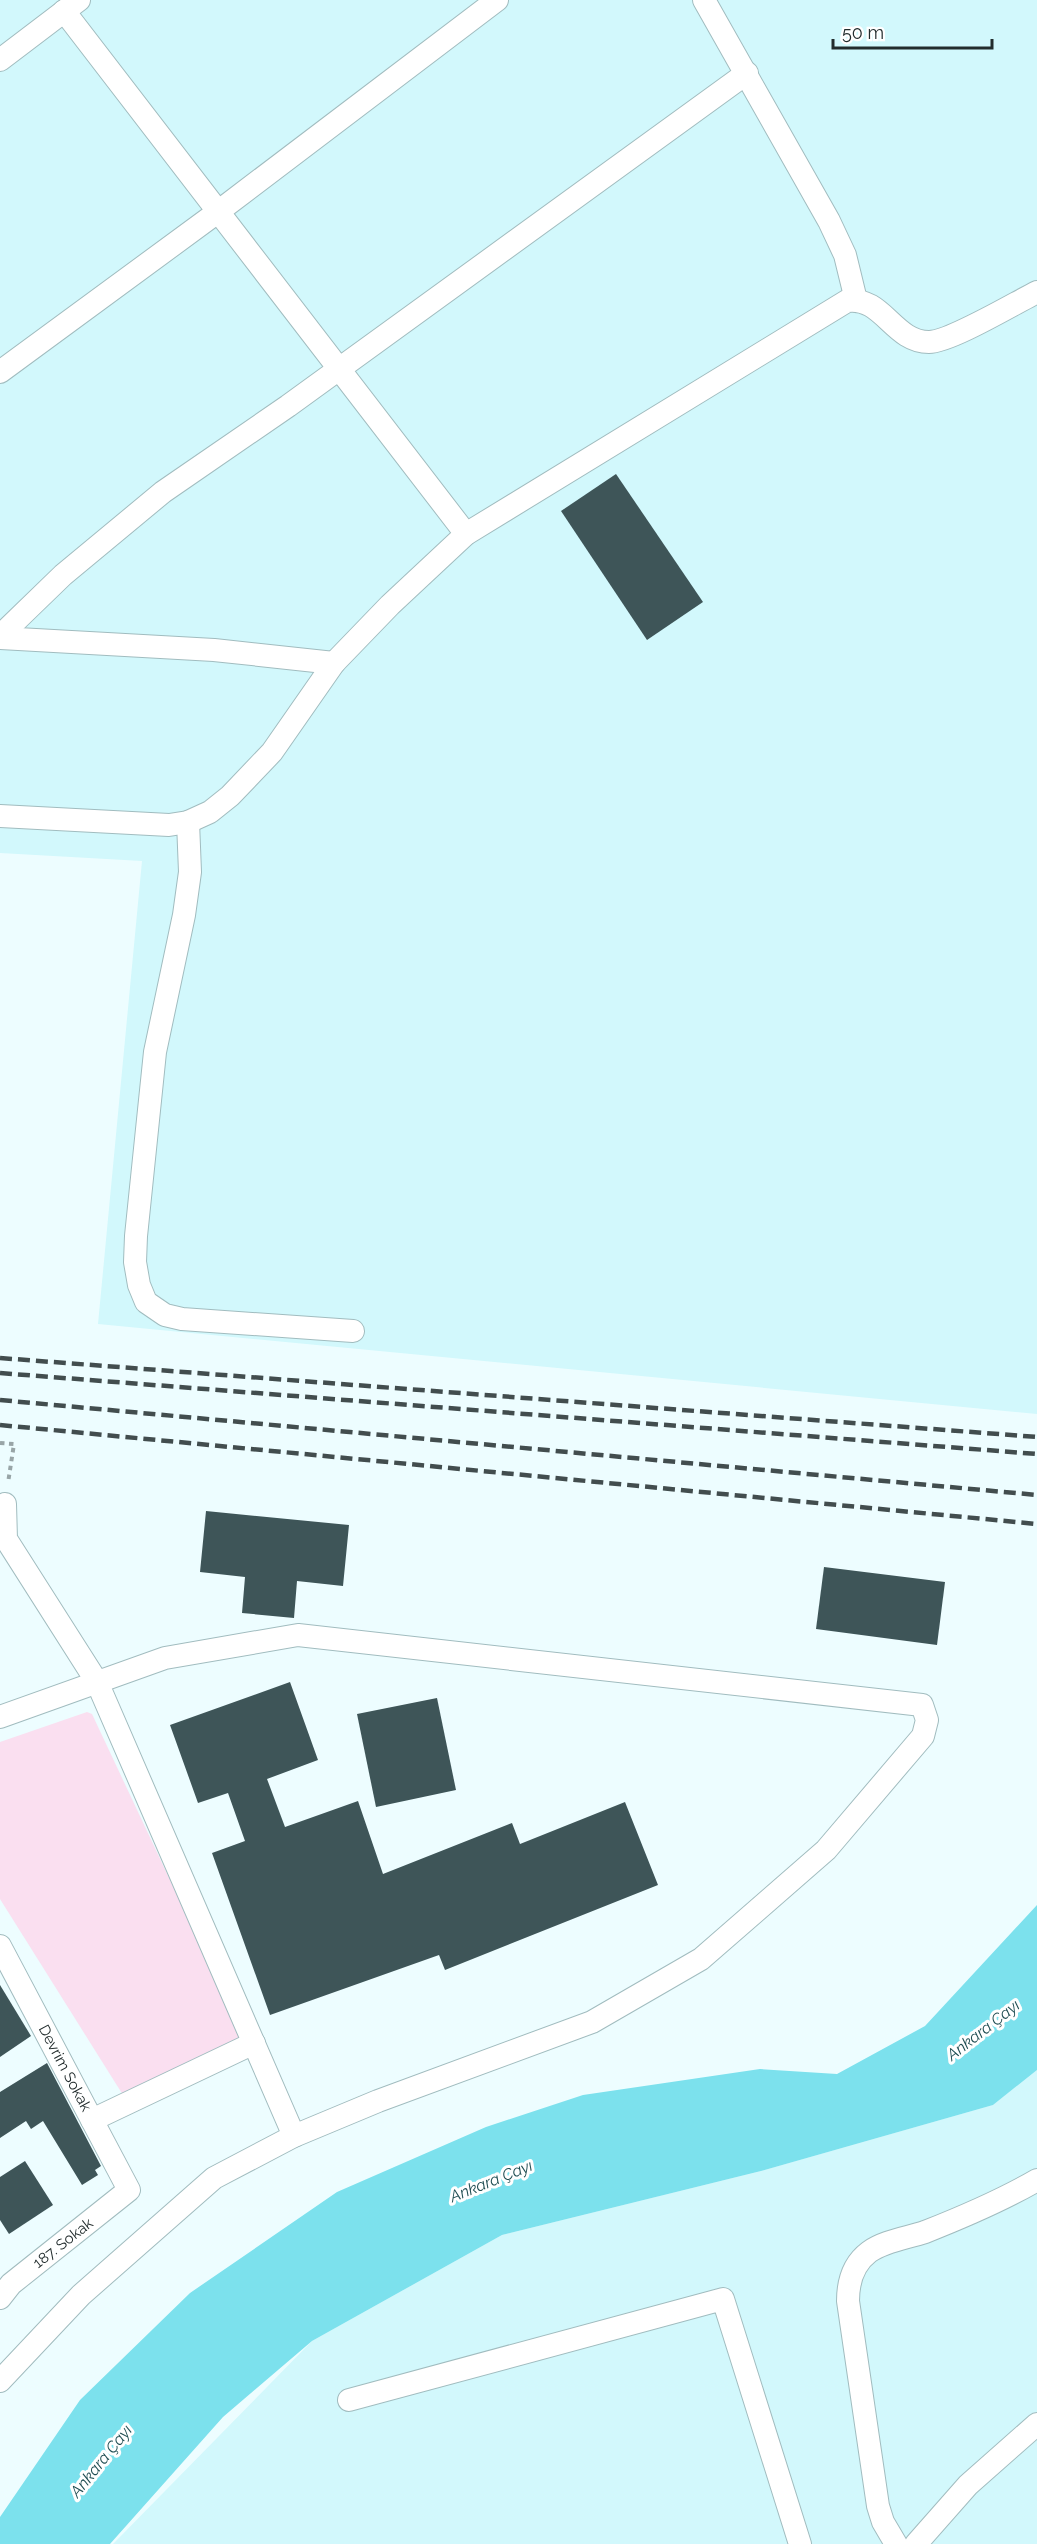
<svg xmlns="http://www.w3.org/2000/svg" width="1037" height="2544" font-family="Raleway,sans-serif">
  <rect width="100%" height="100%" fill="#edfdff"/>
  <g fill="#d2f8fc">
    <polygon points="0,0 1037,0 1037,1414 98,1324 142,861 0,853"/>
    <polygon points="1037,2070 1037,2544 113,2544 312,2341 502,2235 761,2171 993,2105"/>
  </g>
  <polygon fill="#fadff0" points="87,1712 92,1714 241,2031 239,2038 123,2095 0,1899 0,1742"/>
  <polygon fill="#7ce1ed" points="1037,1905 1037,2070 993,2105 761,2171 502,2235 312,2341 223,2417 110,2544 0,2544 0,2517 80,2400 190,2293 337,2192 486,2127 583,2095 760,2069 837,2074 925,2026"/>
  <g fill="#3e5558">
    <polygon points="616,474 703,602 647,640 561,511"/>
    <polygon points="206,1511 349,1525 343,1586 297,1581 294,1618 242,1613 245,1577 200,1572"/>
    <polygon points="824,1567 945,1582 937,1645 816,1629"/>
    <polygon points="290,1682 318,1760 267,1779 285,1827 358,1801 383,1874 512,1823 520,1844 625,1802 658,1885 445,1970 439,1955 270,2015 212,1853 245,1841 228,1793 198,1803 170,1725"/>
    <polygon points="437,1698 456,1790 376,1807 357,1714"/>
    <polygon points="0,1985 31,2036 0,2057"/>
    <polygon points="47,2063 101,2166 95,2170 98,2175 82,2185 43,2121 31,2129 26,2121 0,2138 0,2092"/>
    <polygon points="25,2161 53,2205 9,2234 0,2220 0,2177"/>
  </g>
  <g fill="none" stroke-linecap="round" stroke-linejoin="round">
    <defs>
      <g id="minor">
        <polyline points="704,0 829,221 845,255 856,300"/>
        <path d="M64,11C199,185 331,361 466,534"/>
        <polyline points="0,60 79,0"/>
        <polyline points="0,372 219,211 497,0"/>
        <polyline points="0,636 63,575 163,492 288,406 747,73"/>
        <polyline points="0,638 214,650 334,663"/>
        <path d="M0,816L169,825L188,822L210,812L230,796L272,752L334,663L390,605L466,534L847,301C883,296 893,342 929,342C950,342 1015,303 1037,292"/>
        <polyline points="188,822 190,872 184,915 155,1052 136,1236 135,1262 139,1285 146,1302 165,1315 182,1319 353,1331"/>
        <polyline points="5,1504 6,1539 97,1682 294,2136"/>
        <polyline points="0,1717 165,1658 298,1635 922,1705 927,1720 923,1736 826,1850 701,1959 592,2022 378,2101 294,2136 214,2178 81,2295 0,2381"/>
        <polyline points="0,1946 129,2190 11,2284 0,2298"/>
        <polyline points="92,2120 254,2043"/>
        <polyline points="349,2400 723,2299 800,2544"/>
        <path d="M896,2544L883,2522L878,2506L848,2301C848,2282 853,2264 869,2252C884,2241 907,2238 925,2232C963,2217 1001,2201 1037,2180"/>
        <polyline points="916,2544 968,2485 1037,2424"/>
      </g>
    </defs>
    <use href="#minor" stroke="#a1bcbf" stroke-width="24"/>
    <polyline stroke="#98a5a7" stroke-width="4" stroke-dasharray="4.5 4.5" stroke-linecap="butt" points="0,1443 14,1444 8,1483"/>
    <use href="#minor" stroke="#fff" stroke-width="22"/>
    <g stroke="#424d4e" stroke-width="4.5" stroke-dasharray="12 6" stroke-linecap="butt">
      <polyline points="0,1358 1037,1437"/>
      <polyline points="0,1373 1037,1454"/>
      <polyline points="0,1400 1037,1495"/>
      <polyline points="0,1425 1037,1524"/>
    </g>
  </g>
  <g text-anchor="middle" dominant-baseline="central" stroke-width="6" stroke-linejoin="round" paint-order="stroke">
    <g font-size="15" fill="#222c2d" stroke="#fff">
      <text transform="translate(65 2068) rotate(62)">Devrim Sokak</text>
      <text transform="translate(63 2243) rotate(-38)">187. Sokak</text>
    </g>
    <g font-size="16" font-style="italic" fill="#1f4d52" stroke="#fff">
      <text transform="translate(983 2030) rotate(-38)">Ankara Çayı</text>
      <text transform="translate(491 2181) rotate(-22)">Ankara Çayı</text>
      <text transform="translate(101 2461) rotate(-51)">Ankara Çayı</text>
    </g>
  </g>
  <path d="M833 39v9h159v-9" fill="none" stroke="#222c2d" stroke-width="3"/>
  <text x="842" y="39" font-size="18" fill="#222c2d" stroke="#ffffff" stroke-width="4.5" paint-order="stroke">50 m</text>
</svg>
